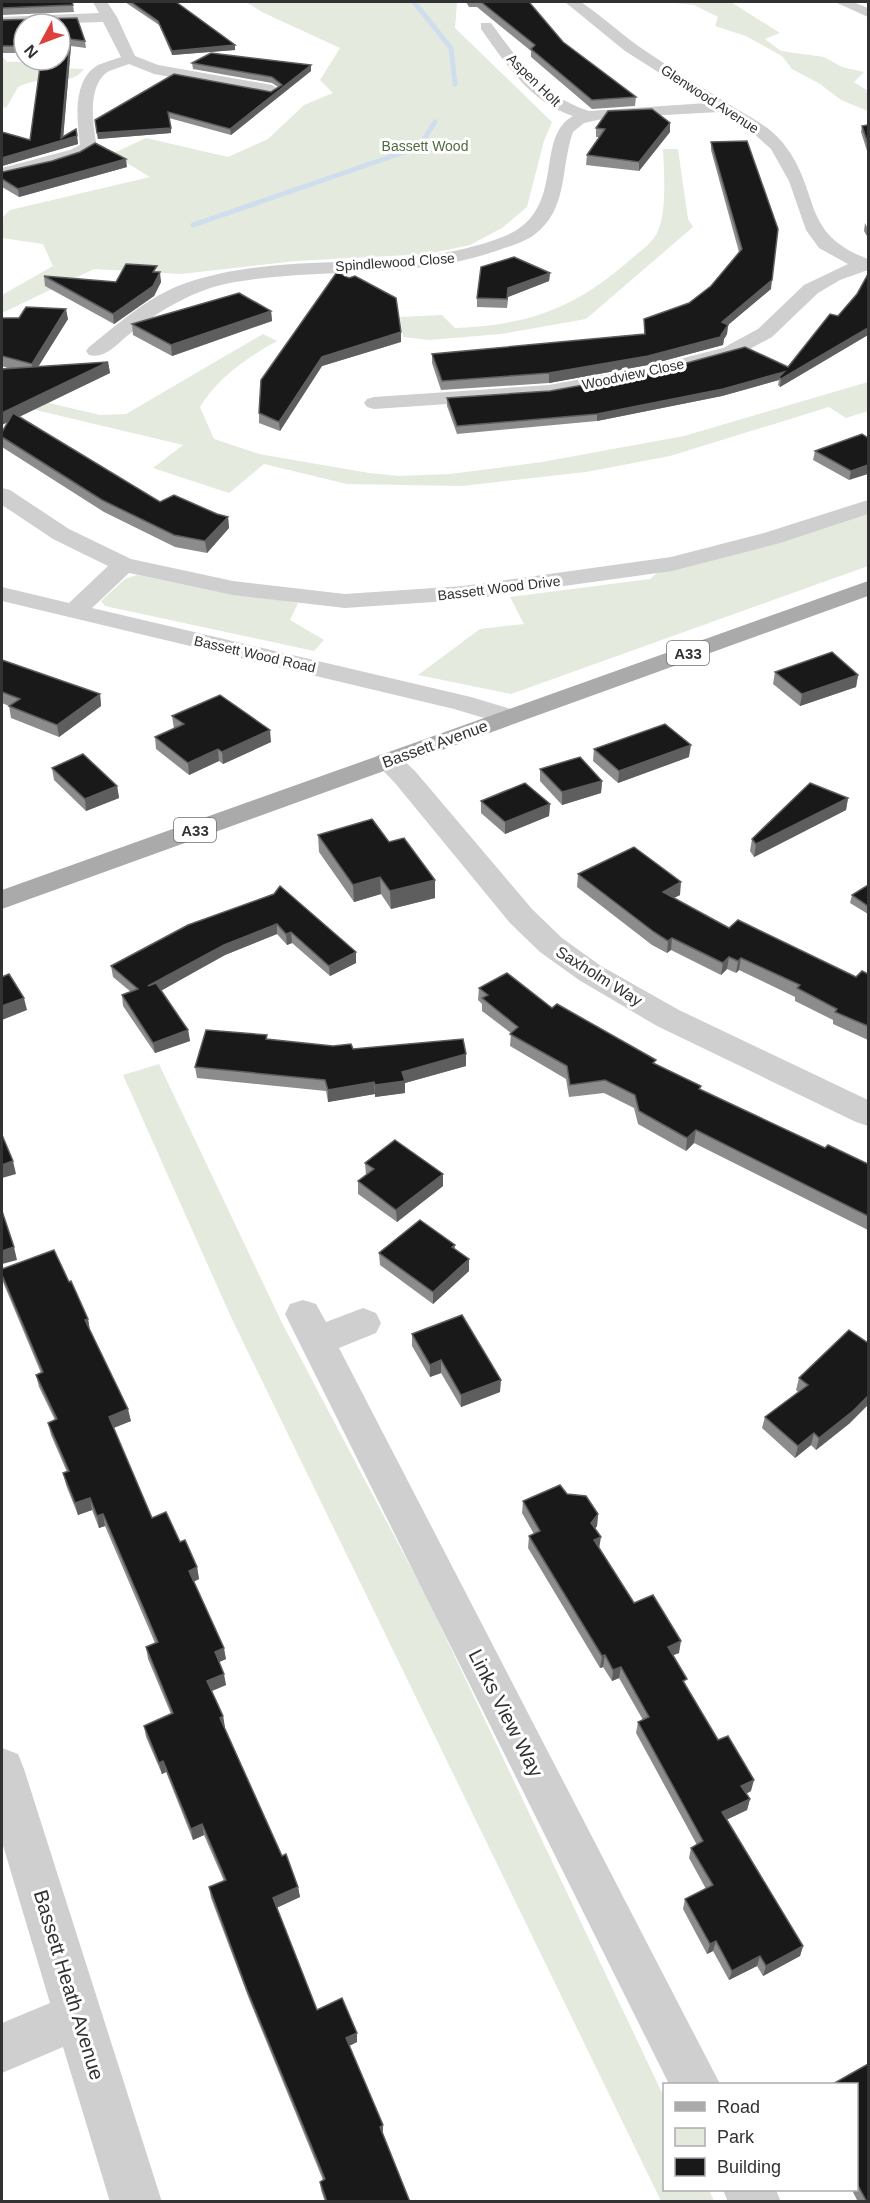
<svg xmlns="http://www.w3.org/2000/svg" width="870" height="2203" font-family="Arial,sans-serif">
  <rect width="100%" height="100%" fill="#fff"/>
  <g fill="#e4eade">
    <polygon points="246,2 457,2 455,28 552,122 544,141 527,207 502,228 470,245 428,254 295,261 181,274 94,269 2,313 2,295 53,266 43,244 2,238 2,218 10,210 150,177 112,154 146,138 228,157 268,139 304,105 333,93 320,80 340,48 264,13"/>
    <polygon points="665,2 731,2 780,33 765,39 781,51 824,57 842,67 864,72 854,82 868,91 868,111 841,100 820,84 792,69 782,56 746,36 715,26 718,17 694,5"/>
    <path d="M4,58L7,62C33,60 57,69 84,69C72,85 55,78 37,81C31,82 24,84 18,87L6,108L2,107V59Z"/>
    <path d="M663,149H678L688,219L693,227L586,319L501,334L429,340L403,337L400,317L442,315L455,328C528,325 574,309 630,260C639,252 653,243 658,231C667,210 664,172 663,149Z"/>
    <path d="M263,334L277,341C248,357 217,378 200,407L214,439L259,454L369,473L399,476L450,474L542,462L684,436L868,382V411L846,418L829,407L670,456L586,472L462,486L347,484L264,464L229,493L153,468L183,445L2,402V392L100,415L126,414Z"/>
    <polygon points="868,512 868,566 511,694 418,675 480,629 524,624 510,597 650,579 659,571 800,536"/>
    <polygon points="137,575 210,590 298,603 290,620 324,640 314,651 105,606 101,601 125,579"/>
    <polygon points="159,1064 282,1323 426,1596 664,2097 664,2190 709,2190 714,2201 661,2201 231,1317 123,1075"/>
  </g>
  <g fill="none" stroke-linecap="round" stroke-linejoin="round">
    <g stroke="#cedeec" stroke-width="5">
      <polyline points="414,2 451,48 455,84"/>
      <polyline points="193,225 419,147 435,122"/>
    </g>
    <g fill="#cfcfcf" fill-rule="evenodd">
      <path d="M93,2H107L117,17L135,56L158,65L272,85L280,90L272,95L154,74L129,64C122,67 112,69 106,73C87,88 93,126 97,147C85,163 23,174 2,178V168L70,150L80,145C77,120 72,80 98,65C105,62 113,60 121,57L103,22L2,25V17L99,13Z"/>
      <path d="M565,2H581C605,18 625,38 650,54C678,73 707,90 735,108C752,118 770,127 783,143C822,192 799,233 868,259V270L840,280L818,293L772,337L737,356L649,379L549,397L374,409L367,407L364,403L367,399L374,397L549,385L648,367L723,348L758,329L804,285L848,264L819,248L806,230L789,181L771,149L752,132L720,112L607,118L584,123L573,132C560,168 569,209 534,235C523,243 509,246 496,251C413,280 322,267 235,282C194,289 160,310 127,336C116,345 105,359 89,355L86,351L89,347C118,324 148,297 183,284C287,247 403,277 505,236C568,210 533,138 573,116C531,103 505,63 481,29V23H491C518,60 544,97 589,111L707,103L625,51Z"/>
      <polygon points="835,2 853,2 868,8 868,17"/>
      <polygon points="2,488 10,490 69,529 131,559 233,581 345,594 463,586 671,557 764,533 868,500 868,514 780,543 672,571 463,600 345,608 233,595 129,573 92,608 471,697 517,711 521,717 517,723 508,725 454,709 2,601 2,587 69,603 108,566 53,539 2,505"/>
      <polygon points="388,753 398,755 415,771 532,909 562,938 601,966 679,1010 868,1100 868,1126 856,1122 657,1026 579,980 540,952 510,923 395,783 374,761 378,755"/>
      <polygon points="303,1300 316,1304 326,1322 363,1308 376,1313 381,1323 376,1333 339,1348 720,2084 669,2084 285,1314 290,1304"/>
      <polygon points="2,1748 18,1754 24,1769 162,2202 110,2202 63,2047 2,2073 2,2023 50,2003 2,1842"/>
      <polygon points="723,2190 776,2190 781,2202 728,2202"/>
    </g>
    <polygon fill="#aaa" fill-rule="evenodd" points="868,581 868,596 2,909 2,890"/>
  </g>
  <g fill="#8c8c8c">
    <polygon points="2,2 73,5 74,12 2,15 2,17"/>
    <polygon points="125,2 176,2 235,45 235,50 172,55 159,25"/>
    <polygon points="466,2 529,2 563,42 636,97 635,106 592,109 531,57 531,51 477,7 469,7"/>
    <polygon points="77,18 85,41 86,48 71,46 63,137 76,129 78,144 2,166 2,132 30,140 41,60 60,60 60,24 24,24 24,53 2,53 2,20"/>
    <polygon points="192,63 311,65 311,71 231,135 169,118 171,133 98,139 95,120 271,92 278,87 272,83 193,69"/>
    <polygon points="868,125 868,154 861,132 862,126"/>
    <polygon points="596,128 670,132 639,171 586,165 587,155 599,137 596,137"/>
    <polygon points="711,142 771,289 728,325 727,334 724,339 723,345 648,365 549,383 441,390 432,363 432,354 644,334 644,319 689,303 711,286 739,252 711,150"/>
    <polygon points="127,167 19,197 2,187 2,172"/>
    <polygon points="865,223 868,229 868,238 864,231"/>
    <polygon points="158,272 161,282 154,296 114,324 45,286 44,276 116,282"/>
    <polygon points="550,273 549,281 508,297 507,308 477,307 477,298"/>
    <polygon points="868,274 868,335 780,387 778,385 779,380 722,396 597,421 457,434 447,406 447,398 550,391 788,367 838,316 857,294"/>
    <polygon points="271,311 272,321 172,356 133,335 132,324"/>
    <polygon points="2,318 68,319 38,367 108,362 110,373 19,417 160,502 228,517 229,528 207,553 175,547 104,512 2,447 2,432 8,422 10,369 2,366"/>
    <polygon points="401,342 322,366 280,431 259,423 259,413 261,380"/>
    <polygon points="862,434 849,480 813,460 815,451"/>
    <polygon points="2,660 100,694 101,706 59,737 11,718 9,706 2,703"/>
    <polygon points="775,672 858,675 856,687 800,706 773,684"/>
    <polygon points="172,716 271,742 223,764 219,761 189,775 156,749 155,737 174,729"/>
    <polygon points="594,749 689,757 618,783 593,761"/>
    <polygon points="52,768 117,786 119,798 86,811 54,780"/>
    <polygon points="540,769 602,781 601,793 562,805 540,781"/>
    <polygon points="848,798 846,810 754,857 750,851 752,839"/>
    <polygon points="481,801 550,804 549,816 505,834 481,813"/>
    <polygon points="318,835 389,842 435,898 391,909 381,894 354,902 319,852"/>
    <polygon points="578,874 680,895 674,898 729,928 856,977 868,974 868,1040 833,1024 833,1020 795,1001 795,997 739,970 736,973 727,969 721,975 671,950 667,953 652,945 577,887"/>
    <polygon points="868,885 868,914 850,903 852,895"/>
    <polygon points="274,894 356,963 330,976 292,943 287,945 277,934 225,955 161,990 188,1030 190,1041 155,1053 123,1006 122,995 131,992 113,977 111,966"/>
    <polygon points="479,988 552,1008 701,1089 825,1148 868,1164 868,1230 694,1143 686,1151 638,1124 634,1108 604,1093 569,1097 566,1079 510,1046 511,1033 482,1011 482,1004 478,1000"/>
    <polygon points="268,1039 353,1049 466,1054 466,1066 405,1083 405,1093 375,1097 375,1094 328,1102 326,1091 197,1078 195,1067"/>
    <polygon points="365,1163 443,1174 443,1186 397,1222 358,1194 358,1181 366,1175"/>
    <polygon points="455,1245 455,1249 469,1259 469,1271 433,1304 380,1265 379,1253"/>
    <polygon points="2,1269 88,1319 90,1331 131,1421 113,1428 152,1518 180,1542 197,1567 199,1579 193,1582 226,1659 219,1662 226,1685 212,1691 223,1716 225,1728 282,1856 298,1887 300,1897 276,1908 317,2010 357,2033 357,2042 349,2046 383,2134 410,2202 325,2202 321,2190 320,2182 323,2180 249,1999 211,1898 209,1887 224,1881 204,1835 193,1840 166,1772 162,1774 146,1737 144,1726 171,1714 148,1659 146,1647 155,1643 105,1526 99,1528 92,1510 78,1515 66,1485 63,1473 67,1472 51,1435 48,1423 55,1420 39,1387 36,1375 41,1373 3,1282"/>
    <polygon points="849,1330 850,1423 816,1450 811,1445 795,1458 762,1428 765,1417 798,1392 796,1390 799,1378"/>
    <polygon points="412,1334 500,1392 461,1407 441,1373 430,1377 412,1346"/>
    <polygon points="567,1494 598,1514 597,1526 595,1529 599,1548 634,1603 679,1653 673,1655 686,1686 718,1740 751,1791 746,1794 750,1799 747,1810 727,1819 803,1946 800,1956 763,1976 757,1966 729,1980 713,1951 707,1954 683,1909 685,1899 706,1889 689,1858 691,1848 697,1845 636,1733 638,1722 643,1720 619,1678 612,1681 603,1667 600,1668 528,1548 529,1536 534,1534 522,1513 523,1501"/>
    <polygon points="856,2085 868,2202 858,2202 852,2190 856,2190"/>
  </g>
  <g fill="#5e5e5e">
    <polygon points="70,39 71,46 63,140 77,136 78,144 2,166 2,158 61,138"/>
    <polygon points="235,45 235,50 172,55 172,51"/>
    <polygon points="311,65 311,71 231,135 230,129"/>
    <polygon points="670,123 670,132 639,171 639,162"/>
    <polygon points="171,128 171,133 98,139 97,133"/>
    <polygon points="126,159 127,167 19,197 18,189"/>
    <polygon points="160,272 161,282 154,296 114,324 113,314"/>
    <polygon points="550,273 549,281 508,297 507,308 508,288"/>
    <polygon points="772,280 771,289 728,325 727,334 724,339 723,345 648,365 549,383 549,373 722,322"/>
    <polygon points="66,309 68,319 33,375 32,364"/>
    <polygon points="271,311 272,321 172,356 171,345"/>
    <polygon points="868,328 868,335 780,387 781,379 779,377 779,380 722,396 597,421 597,414 784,372"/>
    <polygon points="401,332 401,342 322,366 280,431 279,422 322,357"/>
    <polygon points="108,362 110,373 2,425 2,413"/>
    <polygon points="868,465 868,474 849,480 851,471"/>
    <polygon points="228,517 229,528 207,553 205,541"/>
    <polygon points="858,675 856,687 800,706 802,694"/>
    <polygon points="100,694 101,706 59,737 57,725"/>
    <polygon points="270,730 271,742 223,764 222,752"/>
    <polygon points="691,745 689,757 618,783 619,771"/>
    <polygon points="218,749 219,761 189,775 188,763"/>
    <polygon points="602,781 601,793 562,805 562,792"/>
    <polygon points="117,786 119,798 86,811 85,799"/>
    <polygon points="848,798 846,810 754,857 756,844"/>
    <polygon points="550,804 549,816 505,834 505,822"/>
    <polygon points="380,877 381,894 354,902 353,885"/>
    <polygon points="435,880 435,898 391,909 390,891"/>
    <polygon points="681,882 680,895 661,904 663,892"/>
    <polygon points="277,924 277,934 225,955 150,997 148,986 224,945"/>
    <polygon points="291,932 292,943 287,945 286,934"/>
    <polygon points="672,938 671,950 667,953 668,941"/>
    <polygon points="356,952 356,963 330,976 329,966"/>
    <polygon points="729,957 727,969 721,975 723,963"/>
    <polygon points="741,958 739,970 736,973 738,961"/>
    <polygon points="24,998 27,1010 2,1020 2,1006"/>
    <polygon points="188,1030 190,1041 155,1053 153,1043"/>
    <polygon points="466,1054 466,1066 405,1083 405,1093 375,1097 375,1085 402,1072"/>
    <polygon points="374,1082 375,1094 328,1102 328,1090"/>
    <polygon points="696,1130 694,1143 686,1151 687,1138"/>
    <polygon points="13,1161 16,1174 2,1178 2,1165"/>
    <polygon points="443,1174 443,1186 397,1222 396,1210"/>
    <polygon points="14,1247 17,1260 2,1264 2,1251"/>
    <polygon points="469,1259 469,1271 433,1304 433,1292"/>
    <polygon points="88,1319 90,1331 85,1320"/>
    <polygon points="441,1360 441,1373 430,1377 430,1365"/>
    <polygon points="501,1380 500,1392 461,1407 461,1395"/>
    <polygon points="868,1396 868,1405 850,1423 816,1450 819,1438"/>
    <polygon points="128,1409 131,1421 111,1429 109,1417"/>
    <polygon points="814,1433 811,1445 795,1458 798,1446"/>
    <polygon points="90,1498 92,1510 78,1515 75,1503"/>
    <polygon points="103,1514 105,1526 99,1528 97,1516"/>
    <polygon points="598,1514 597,1526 590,1535 591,1523"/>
    <polygon points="601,1537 599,1549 594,1540"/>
    <polygon points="197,1567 199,1579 191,1583 189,1571"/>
    <polygon points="681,1641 679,1653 666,1658 668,1647"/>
    <polygon points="224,1648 226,1659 217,1663 215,1652"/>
    <polygon points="605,1655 603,1667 600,1668 602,1656"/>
    <polygon points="621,1667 619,1678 612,1681 613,1670"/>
    <polygon points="224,1674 226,1685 209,1692 207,1681"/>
    <polygon points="223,1716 225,1728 222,1729 220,1718"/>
    <polygon points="163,1761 166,1772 162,1774 159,1763"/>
    <polygon points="754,1780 751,1791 739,1797 741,1786"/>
    <polygon points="750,1799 747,1810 720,1823 722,1812"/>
    <polygon points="202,1824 204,1835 193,1840 191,1829"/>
    <polygon points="298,1887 300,1897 274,1909 273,1898"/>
    <polygon points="716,1941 713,1951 707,1954 710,1944"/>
    <polygon points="803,1946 800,1956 763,1976 766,1966"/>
    <polygon points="760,1956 757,1966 729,1980 732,1971"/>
    <polygon points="357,2033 357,2042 347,2047 346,2038"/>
    <polygon points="383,2125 383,2134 380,2135 380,2127"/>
  </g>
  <g fill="#191919" stroke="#5e5e5e" stroke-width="1.5">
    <polygon points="2,2 72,2 73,5 2,8"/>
    <polygon points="131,2 176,2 235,45 172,51 158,21"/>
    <polygon points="481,2 529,2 563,42 636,97 592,100 531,49 535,45"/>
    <polygon points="77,18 85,41 70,39 61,138 76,129 77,136 2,158 2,132 30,140 41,60 60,60 60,24 24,24 24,46 2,46 2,20"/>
    <polygon points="211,53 311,65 230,129 168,112 171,128 97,133 95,120 174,74 271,92 282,85 272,77 192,63"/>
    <polygon points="652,109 670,123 639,162 587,155 605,129 596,128 608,111"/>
    <polygon points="868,125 868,144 862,126"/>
    <polygon points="747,141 778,229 772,280 722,322 728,325 721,335 724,336 648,356 549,373 442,381 432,354 645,334 644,319 689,303 711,286 742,249 711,142"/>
    <polygon points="95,143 126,159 18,189 2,179 2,172 52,161 80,152"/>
    <polygon points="514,257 550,273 508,288 507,299 477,298 481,267"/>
    <polygon points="126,264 157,266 153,272 160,272 153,286 113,314 44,276 116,282"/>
    <polygon points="337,272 349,278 355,276 396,298 401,332 322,357 279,422 259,413 261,380"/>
    <polygon points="868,274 868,328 781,379 779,377 784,372 723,389 597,414 457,426 447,398 550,391 650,373 745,347 788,367 830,314 838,316 857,294"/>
    <polygon points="239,293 271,311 171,345 132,324"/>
    <polygon points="26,307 66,309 32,364 2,356 2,318 19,318"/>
    <polygon points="108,362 2,413 2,369"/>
    <polygon points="13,413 160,502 174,495 217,514 228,517 205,541 174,535 102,500 2,437 2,432"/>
    <polygon points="862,434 868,438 868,465 851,471 815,451"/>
    <polygon points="832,652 858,675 802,694 775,672"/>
    <polygon points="2,660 100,694 57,725 9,706 20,699 2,692"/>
    <polygon points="220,695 270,730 222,752 218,749 188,763 155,737 184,724 172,716"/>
    <polygon points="665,724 691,745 619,771 594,749"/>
    <polygon points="83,754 117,786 85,799 52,768"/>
    <polygon points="580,757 602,781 562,792 540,769"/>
    <polygon points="525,783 550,804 505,822 481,801"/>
    <polygon points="810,783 848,798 756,844 752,839"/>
    <polygon points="372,819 389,842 404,838 435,880 390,891 380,877 353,885 318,835"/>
    <polygon points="634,847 681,882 663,892 729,928 738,920 856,977 862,971 868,974 868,1026 835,1012 837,1009 797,988 800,985 741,958 738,961 729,957 723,963 672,938 668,941 654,932 578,874"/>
    <polygon points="868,885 868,906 852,895"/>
    <polygon points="280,886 356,952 329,966 291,932 286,934 277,924 224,945 148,986 156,983 188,1030 153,1043 122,995 138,989 111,966 188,925 274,894"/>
    <polygon points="507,973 552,1008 557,1004 656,1060 653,1063 701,1086 699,1089 825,1148 828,1145 868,1164 868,1216 696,1130 687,1138 639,1111 635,1095 605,1080 570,1085 567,1066 510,1034 518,1027 482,998 488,995 479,988"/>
    <polygon points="9,974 24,998 2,1006 2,977"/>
    <polygon points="206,1030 267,1035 266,1039 333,1046 351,1044 353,1049 463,1039 466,1054 402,1072 405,1081 375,1085 374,1082 328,1090 325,1080 195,1067"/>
    <polygon points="2,1135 13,1161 2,1165"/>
    <polygon points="395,1140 443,1174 396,1210 358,1181 374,1169 365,1163"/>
    <polygon points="2,1211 14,1247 2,1251"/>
    <polygon points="420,1220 455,1245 452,1247 469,1259 433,1292 379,1253"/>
    <polygon points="54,1250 69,1282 71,1281 88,1319 85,1320 128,1409 109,1417 152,1518 166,1512 180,1542 185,1540 197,1567 189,1571 224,1648 215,1652 224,1674 207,1681 223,1716 220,1718 282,1856 286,1854 298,1887 273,1898 317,2010 342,1998 357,2033 346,2038 383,2125 380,2127 410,2202 327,2202 320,2182 325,2179 247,1990 209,1887 226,1880 202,1824 191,1829 163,1761 159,1763 144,1726 173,1713 146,1647 158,1642 103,1514 97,1516 90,1498 75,1503 63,1473 69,1471 48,1423 57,1419 36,1375 43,1372 2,1275 2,1269"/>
    <polygon points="462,1315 501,1380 461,1395 441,1360 430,1365 412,1334"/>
    <polygon points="849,1330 868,1343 868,1396 853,1411 819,1438 814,1433 798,1446 765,1417 808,1385 799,1378"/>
    <polygon points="560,1485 567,1494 586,1496 598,1514 591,1523 601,1537 594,1540 634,1603 653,1595 681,1641 668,1647 687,1679 683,1681 718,1740 728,1736 754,1780 741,1786 750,1799 722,1812 803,1946 766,1966 760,1956 732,1971 716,1941 710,1944 685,1899 713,1885 691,1848 703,1841 638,1722 649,1717 621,1667 613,1670 605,1655 602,1656 529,1536 540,1531 523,1501"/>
    <polygon points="868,2064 868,2202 867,2202 856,2182 856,2085 831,2085"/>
  </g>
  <g text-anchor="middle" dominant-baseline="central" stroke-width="6" stroke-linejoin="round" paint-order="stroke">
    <g font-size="14" fill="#323232" stroke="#fff">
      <text transform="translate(534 80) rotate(44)">Aspen Holt</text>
      <text transform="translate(710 99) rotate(33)">Glenwood Avenue</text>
      <text transform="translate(395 262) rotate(-4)">Spindlewood Close</text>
      <text transform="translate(633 374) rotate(-12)">Woodview Close</text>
      <text transform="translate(499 588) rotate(-7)">Bassett Wood Drive</text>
      <text transform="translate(255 654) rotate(13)">Bassett Wood Road</text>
    </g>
    <g font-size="14" fill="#516c40" stroke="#fff">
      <text x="425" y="146">Bassett Wood</text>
    </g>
    <g fill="#fff" stroke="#707070" stroke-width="1.5">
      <rect x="667" y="641" width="42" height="24" rx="4.5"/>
      <rect x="174" y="818" width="42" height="24" rx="4.5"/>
    </g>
    <g font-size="15" font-weight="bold" fill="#323232">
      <text x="688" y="653">A33</text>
      <text x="195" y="830">A33</text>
    </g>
    <g font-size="16" fill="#323232" stroke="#fff">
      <text transform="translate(435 744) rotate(-20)">Bassett Avenue</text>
      <text transform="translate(599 976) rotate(32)">Saxholm Way</text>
    </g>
    <g font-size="20" fill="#323232" stroke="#fff">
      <text transform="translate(506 1713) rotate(63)">Links View Way</text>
      <text transform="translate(69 1985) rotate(73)">Bassett Heath Avenue</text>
    </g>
  </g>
  <rect width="870" height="2203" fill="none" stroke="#323232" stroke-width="6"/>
  <rect x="663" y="2083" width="195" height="108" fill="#ffffff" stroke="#adadad" stroke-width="1.5"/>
  <rect x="675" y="2102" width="30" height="9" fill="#aaaaaa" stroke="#adadad" stroke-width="1.5"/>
  <text x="717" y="2113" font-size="18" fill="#323232">Road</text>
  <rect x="675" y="2128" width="30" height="18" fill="#e4eade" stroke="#adadad" stroke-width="1.5"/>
  <text x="717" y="2143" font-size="18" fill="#323232">Park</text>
  <rect x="675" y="2158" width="30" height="18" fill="#191919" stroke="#adadad" stroke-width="1.5"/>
  <text x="717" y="2173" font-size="18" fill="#323232">Building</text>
  <g transform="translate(42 42) rotate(229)"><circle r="28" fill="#ffffff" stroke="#adadad" stroke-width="1.5"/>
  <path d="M0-4.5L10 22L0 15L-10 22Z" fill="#de403e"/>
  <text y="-9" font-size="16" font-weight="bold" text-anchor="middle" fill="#323232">N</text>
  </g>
</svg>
